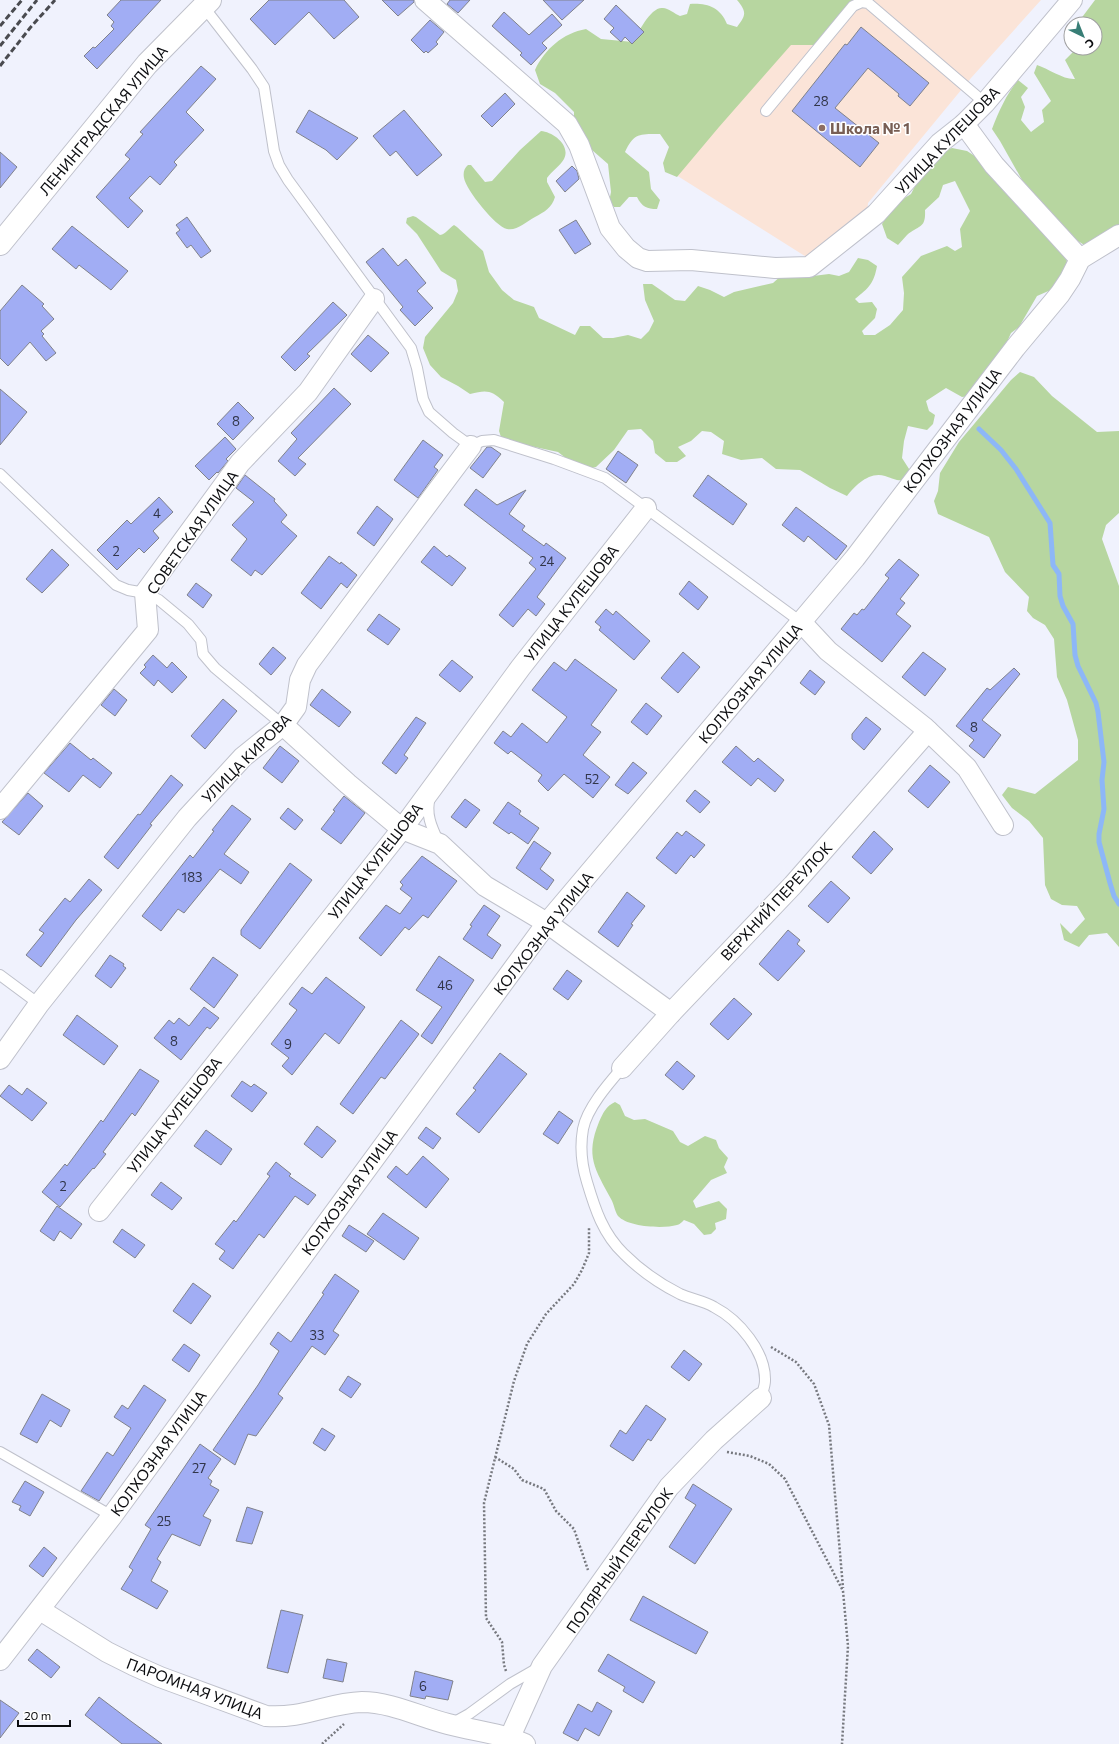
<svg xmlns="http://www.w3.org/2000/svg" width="1119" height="1744" font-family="Commissioner,sans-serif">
  <rect width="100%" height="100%" fill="#f0f2fd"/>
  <polygon fill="#fbe4d8" points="817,0 1041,0 971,78 868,203 867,213 808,258 676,175"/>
  <g fill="#b7d6a0">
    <path d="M737,0H860L821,45H791L719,127L677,177L665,172L663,163L669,147L660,134C639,134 634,133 625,152L649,172L651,189L660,200L657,209C647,209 642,207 637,197H629L620,207H614L609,202L611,192L608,164L584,143L574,131V112L555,93L540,84L535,70C545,49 563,33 586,29L601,39L633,42C638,33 651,6 663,8C668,8 675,14 680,16L687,14L690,4C707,3 720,7 727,24L737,27C746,15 747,12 737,0Z"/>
    <path d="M1095,0H1119V230L1092,250L1078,241L1054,217L1022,180L1000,141L992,129C999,111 1006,95 1018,80L1028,88L1021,97L1025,107L1021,120L1031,132L1044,122L1042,110L1051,101L1034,73L1037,65C1049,69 1064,80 1075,79L1065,60L1074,51L1072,48H1095V24H1077Z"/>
    <path d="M541,131C553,132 571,145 564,159C560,166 552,171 547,178V182L555,197C552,208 544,212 535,217C526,222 517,231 507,229C496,227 466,190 464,178C463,173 464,168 468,165H471L485,182L492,181L520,150Z"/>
    <path d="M952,148L967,151L987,164L1066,255L1068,271L1053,289L1037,296L1019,327L1011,333L1002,353L969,396L962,397L946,388L926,401L929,411L935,415L933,424L927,430L908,426L904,441L902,458L911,472L906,480C895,481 895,479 885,476C869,471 855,486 847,496L830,488L800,470L776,469L762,458L741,460L722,454L724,441L711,432L702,431L691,441L678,447L686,456L677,462H666L655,453L653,441L641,429L628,430L614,450L596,467L588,469L571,462L558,452L502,440L499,431L504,402C491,390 487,390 470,394L458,386L441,377L430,365L423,348L425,337L453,303L458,291L456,280L441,271L417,234L406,223L407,218L413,216L416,217L440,235C446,234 449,228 454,225L457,227L483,251L489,272L502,290L514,300L534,307L539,318L575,335L580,326H590L603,338H613L628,335L641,339L649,331L654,321L645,300L643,284H652L675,300L685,301L698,286L710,290L724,297L734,292L773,283L782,275L813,276L829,274L839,276L849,272L858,258L868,260L877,266C874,283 869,288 855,299L859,303L872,302L877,309L875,318L862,331L864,335H875L890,325L903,310L904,293L902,277L921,256L947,246L955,251L962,247L960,229L970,211L955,181L943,185L939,197L925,210C926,229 919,225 907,235C904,238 901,242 898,245L887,238L882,224L895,204L911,194L917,182L944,151Z"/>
    <polygon points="1020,372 1034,377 1052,396 1097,432 1119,431 1119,513 1106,525 1102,539 1119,586 1119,947 1107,933 1089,935 1079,947 1064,940 1060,923 1071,934 1085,919 1077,906 1062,905 1051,899 1045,885 1043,838 1029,821 1012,808 1002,795 1008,787 1035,794 1078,760 1078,740 1067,700 1057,677 1054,639 1045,625 1033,618 1027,611 1029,597 1005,572 989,537 938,514 934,501 938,491 940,473 959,442 1011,380"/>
    <path d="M615,1102L620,1105L625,1116L634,1120L645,1119L673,1131L680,1142L688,1146L705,1136L716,1140L719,1148L728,1158L724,1167L727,1173L711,1180L693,1201L696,1208L719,1201L727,1209L726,1219L715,1223L716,1229L711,1234L704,1235L694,1224L684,1220C682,1222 679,1225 677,1225C663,1229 628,1227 618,1216C615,1212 614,1204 611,1199C595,1169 585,1156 599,1122C603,1113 606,1106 615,1102Z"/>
  </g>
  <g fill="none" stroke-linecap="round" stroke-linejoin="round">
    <polyline stroke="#8db7f7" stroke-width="5" points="979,429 1001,450 1016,469 1050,523 1053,565 1059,574 1060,596 1063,606 1073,624 1075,655 1078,666 1096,703 1098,712 1104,762 1102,780 1104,809 1099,834 1099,842 1110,883 1114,896 1119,904"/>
  </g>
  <g fill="#a1adf4" stroke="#80828b">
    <polygon points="121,0 161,0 97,69 84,56 93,47 95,48 114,29 111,26 114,22 107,15"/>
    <polygon points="269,0 344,0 359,17 334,39 309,12 275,45 250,19"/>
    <polygon points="382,0 414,0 414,2 398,16"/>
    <polygon points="450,0 470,0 458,13 447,4"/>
    <polygon points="543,0 584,0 562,20"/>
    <polygon points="616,5 644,32 632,44 625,37 621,42 610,32 614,28 604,19"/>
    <polygon points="504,12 529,35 552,14 562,25 542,43 547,48 531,65 520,55 522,53 492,26"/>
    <polygon points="430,20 444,32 436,42 438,44 428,53 426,51 424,53 411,40"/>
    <polygon points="861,27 929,83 910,106 898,96 899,94 868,68 835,108 879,143 860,167 792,111 845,44 847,45"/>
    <polygon points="201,66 216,79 186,112 204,130 174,162 177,165 160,185 150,176 129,198 143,211 128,228 96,197 130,159 125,155 143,134 140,132"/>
    <polygon points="505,93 515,104 492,127 481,116"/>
    <polygon points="309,110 358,138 337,160 326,150 296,132"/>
    <polygon points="404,110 442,155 417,176 396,151 390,156 373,136"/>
    <polygon points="0,152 17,167 0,188"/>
    <polygon points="572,166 577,171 579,179 565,192 556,181"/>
    <polygon points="187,217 211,251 201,258 191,245 187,248 176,233 180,230 176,225"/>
    <polygon points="576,220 591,244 575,254 559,230"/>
    <polygon points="72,226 128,271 111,290 79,265 76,269 52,249"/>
    <polygon points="383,248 398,266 406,259 426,283 417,291 433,308 415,326 400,310 403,307 366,262"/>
    <polygon points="22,285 44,304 42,306 54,319 41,331 44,334 42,336 56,353 46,361 30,342 8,366 0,358 0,311"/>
    <polygon points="333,302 347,315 307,354 310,356 295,371 281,357"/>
    <polygon points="368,335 389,353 371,372 351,354"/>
    <polygon points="334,388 351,404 298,458 306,464 295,476 278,461 297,439 291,433"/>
    <polygon points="0,389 27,412 0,445"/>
    <polygon points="238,402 254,418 233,440 217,424"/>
    <polygon points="225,437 236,449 226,459 228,461 218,473 217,472 209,480 195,466"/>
    <polygon points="423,440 443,455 434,467 438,470 418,498 394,480"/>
    <polygon points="487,447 491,447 501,454 483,478 470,468"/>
    <polygon points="618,451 638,465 626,483 606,469"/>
    <polygon points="245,475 275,499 274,501 287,515 281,522 297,536 262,575 255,570 251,576 231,560 247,539 232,525 254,502 236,488"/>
    <polygon points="708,475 747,504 733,525 693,496"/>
    <polygon points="476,489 497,505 526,490 509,514 525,526 522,530 544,546 546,543 566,558 537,597 545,604 536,616 528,609 513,627 499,615 536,569 529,563 533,558 464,505"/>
    <polygon points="159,497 173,512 153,531 159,538 144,553 139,548 117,570 97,550 127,520 131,524"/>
    <polygon points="377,506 393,519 374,546 357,533"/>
    <polygon points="796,507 847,546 836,560 808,536 804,542 782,525"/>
    <polygon points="434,546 447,557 449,555 466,568 452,586 421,562"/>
    <polygon points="52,549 69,565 42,593 26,579"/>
    <polygon points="329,556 340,564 341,562 357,575 347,588 341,583 321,609 301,593"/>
    <polygon points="899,559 919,575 900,599 905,603 896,614 911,626 882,662 841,629 854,613 857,615 862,609 864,610 889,578 885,575"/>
    <polygon points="689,581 708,597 698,610 679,594"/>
    <polygon points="196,583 212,595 203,608 187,595"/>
    <polygon points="606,609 613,615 616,611 650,641 634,660 599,630 601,627 595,622"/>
    <polygon points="379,614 400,629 388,645 367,630"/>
    <polygon points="273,647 286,658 271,675 259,664"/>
    <polygon points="683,652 700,667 678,693 661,678"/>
    <polygon points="923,652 946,669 925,696 902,677"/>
    <polygon points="153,655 167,668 172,662 187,677 172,693 158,680 154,686 140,673 146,667 144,665"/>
    <polygon points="575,659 617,690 591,725 601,732 583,755 610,777 593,798 564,774 548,791 538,781 542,775 511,751 508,754 494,743 503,731 511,737 522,723 547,743 567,717 532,690 554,662 566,671"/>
    <polygon points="452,660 473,677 460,692 439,675"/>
    <polygon points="1014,668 1020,674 982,720 1001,735 984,758 969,746 974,740 956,726 987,688 990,690"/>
    <polygon points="810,670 825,682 815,695 800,683"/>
    <polygon points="114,689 127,700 115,716 101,705"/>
    <polygon points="322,689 351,712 339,727 310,705"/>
    <polygon points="223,699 237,711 205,749 191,736"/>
    <polygon points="646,703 662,716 647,735 631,722"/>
    <polygon points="416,717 426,723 404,755 408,758 396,774 382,763"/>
    <polygon points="866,717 881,729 864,750 852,739 852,734"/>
    <polygon points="70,743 91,760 93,758 112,773 100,788 83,775 69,792 44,773"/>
    <polygon points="280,746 299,761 282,783 263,768"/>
    <polygon points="736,746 754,762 758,758 784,780 775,792 758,778 751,786 722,762"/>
    <polygon points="633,762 647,773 628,794 615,785"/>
    <polygon points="930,765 950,782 928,808 908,791"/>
    <polygon points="171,775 183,785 150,824 152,825 118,869 104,857 138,814 140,815"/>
    <polygon points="695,790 710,802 700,813 686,801"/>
    <polygon points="28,793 43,806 19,835 2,822"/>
    <polygon points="344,796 365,813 341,844 321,829 335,811 333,810"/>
    <polygon points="465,799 480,810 466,828 451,817"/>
    <polygon points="508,802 521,811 519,814 539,828 528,844 511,832 509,834 493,823"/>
    <polygon points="232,805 251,819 224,854 249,872 241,884 220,869 184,913 178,909 161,931 142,916 190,855 193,858 214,831 212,830"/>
    <polygon points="288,808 303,820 295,830 280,818"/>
    <polygon points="686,831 705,845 694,858 691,855 676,874 656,858 677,832 682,836"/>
    <polygon points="874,831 893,849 871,874 852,857"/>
    <polygon points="534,841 551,853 540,869 554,880 547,890 516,868"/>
    <polygon points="422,856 457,881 428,918 423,915 409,930 405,927 381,956 359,938 386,905 400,914 412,898 400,889 403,885 400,882"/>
    <polygon points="290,863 312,880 260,949 241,935 241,930"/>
    <polygon points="89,879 102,890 76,920 41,967 26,955 44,933 39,930 65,898 70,902"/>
    <polygon points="831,881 850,898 828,923 808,906"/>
    <polygon points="627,892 645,906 631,924 633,925 618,947 598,932"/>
    <polygon points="484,905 500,916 487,935 501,945 492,959 463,939 472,926 470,925"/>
    <polygon points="788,930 800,940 797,944 805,951 778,981 759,964"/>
    <polygon points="110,955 124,964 123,966 126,968 111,988 95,976"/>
    <polygon points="439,956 474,980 432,1044 421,1036 442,1007 416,990"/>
    <polygon points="213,957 238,975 214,1008 190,989"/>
    <polygon points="567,970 582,981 568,1000 553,989"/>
    <polygon points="326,977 365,1007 339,1044 325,1033 292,1075 282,1066 289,1058 271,1044 297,1010 289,1004 302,987 312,994"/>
    <polygon points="734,998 752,1014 728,1040 710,1024"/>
    <polygon points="204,1007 219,1018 210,1029 207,1027 181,1060 154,1038 169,1020 174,1024 179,1018 189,1026"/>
    <polygon points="77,1015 118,1046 104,1065 63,1035"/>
    <polygon points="401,1020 419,1034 385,1079 381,1077 353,1114 340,1104"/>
    <polygon points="500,1053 527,1074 479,1133 456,1114 476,1090 473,1088"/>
    <polygon points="677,1061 695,1076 683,1090 665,1075"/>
    <polygon points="140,1069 159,1081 135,1116 132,1113 103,1152 106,1154 94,1169 93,1168 60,1207 42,1192 65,1164 67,1166 101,1120 103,1122"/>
    <polygon points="242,1081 251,1087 254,1084 267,1093 252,1112 231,1096"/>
    <polygon points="9,1085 22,1095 27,1088 47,1103 32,1121 0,1096"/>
    <polygon points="559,1111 573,1121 558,1144 543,1134"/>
    <polygon points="317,1126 336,1141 322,1158 304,1144"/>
    <polygon points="426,1127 441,1138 433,1149 418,1138"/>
    <polygon points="206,1130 232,1149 221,1165 194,1146"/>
    <polygon points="423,1156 449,1179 426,1208 387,1177 396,1166 407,1175"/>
    <polygon points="276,1162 291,1174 289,1176 316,1195 308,1205 295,1196 264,1238 259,1234 233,1269 219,1259 225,1251 215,1244 234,1220 236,1222 270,1176 267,1174"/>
    <polygon points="161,1182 182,1198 172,1210 151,1195"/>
    <polygon points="57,1206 82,1224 71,1239 60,1231 54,1241 40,1231"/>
    <polygon points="383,1213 419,1238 404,1260 367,1234"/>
    <polygon points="349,1225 374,1241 366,1252 342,1236"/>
    <polygon points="122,1229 145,1245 135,1258 113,1242"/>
    <polygon points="335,1274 359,1291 333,1331 339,1335 325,1355 312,1346 278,1394 283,1398 256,1436 248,1434 235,1465 213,1450 258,1385 279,1351 270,1344 278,1332 291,1342 324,1294 322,1293"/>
    <polygon points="193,1283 211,1296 191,1324 173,1311"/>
    <polygon points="184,1344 200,1355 189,1372 172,1360"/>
    <polygon points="684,1350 702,1364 689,1381 671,1367"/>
    <polygon points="348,1376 361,1384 351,1398 339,1390"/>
    <polygon points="144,1385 166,1400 99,1501 81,1491 107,1452 113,1456 131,1428 114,1417 122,1405 128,1409"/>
    <polygon points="42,1394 70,1410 61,1427 50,1420 37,1443 20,1434"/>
    <polygon points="646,1405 666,1419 651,1441 648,1439 633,1461 610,1446 620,1430 626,1434"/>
    <polygon points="322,1428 335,1436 325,1451 313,1443"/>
    <polygon points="200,1444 221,1459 208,1478 212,1481 210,1485 219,1490 203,1516 211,1520 200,1546 172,1534 157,1559 161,1562 151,1581 168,1591 157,1609 121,1589 133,1570 129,1567 151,1529 145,1525"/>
    <polygon points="25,1481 44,1492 30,1516 19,1510 21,1506 12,1502"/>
    <polygon points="693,1484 732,1509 695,1564 669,1547 696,1505 685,1498"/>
    <polygon points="247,1507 263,1512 252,1544 236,1541"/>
    <polygon points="44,1547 57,1558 43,1577 29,1566"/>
    <polygon points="643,1596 708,1632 696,1654 630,1620"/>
    <polygon points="281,1610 303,1615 288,1673 267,1668"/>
    <polygon points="37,1649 60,1667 51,1678 28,1660"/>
    <polygon points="608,1654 655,1682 643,1703 623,1691 625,1687 598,1671"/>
    <polygon points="327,1659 347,1663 343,1682 323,1678"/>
    <polygon points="415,1671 453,1681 448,1700 426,1696 425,1699 410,1696"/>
    <polygon points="99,1697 132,1722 162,1744 122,1744 85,1715"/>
    <polygon points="0,1700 19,1713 0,1738"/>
    <polygon points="597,1702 612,1711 599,1736 585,1728 578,1741 563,1733 578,1704 592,1712"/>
  </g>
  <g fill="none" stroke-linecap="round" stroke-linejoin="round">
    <defs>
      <g id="lane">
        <polyline points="203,6 252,69 264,87 274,151 279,165 288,180 411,348 417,368 423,399 429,412 453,433 471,446 482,441 494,440 554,459 605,478 801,622"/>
        <polyline points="766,111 853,6 862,2 868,3 985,103"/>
        <polyline points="0,474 116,585 128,590 145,593 159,600 188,624 201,640 203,654 215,668 283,725"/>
        <path d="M430,797C425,814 432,828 439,843"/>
        <polyline points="0,975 39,1004"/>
        <path d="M622,1068C609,1083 587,1108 583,1129C580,1146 582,1166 587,1182C595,1209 603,1234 624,1254C640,1270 660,1284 680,1294C691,1299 704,1301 714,1307C739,1320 766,1352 765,1381C765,1386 762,1393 761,1398"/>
        <polyline points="0,1452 112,1516"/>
        <polyline points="451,1724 469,1714 510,1684 538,1668"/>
      </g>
      <g id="street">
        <polyline points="425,0 567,124 579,145 610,228 626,248 638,258 647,261 691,260 775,268 809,267 876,214 940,143 964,124 985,103 1072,0"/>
        <polyline points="964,124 994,165 1080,259"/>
        <polyline points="801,622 828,651 924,727 967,768 1003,825"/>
        <polyline points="283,725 348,784 402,829 440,844 485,886 547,923 671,1013"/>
        <polyline points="0,809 148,630 145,593 240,463 308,392 374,299"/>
        <polyline points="0,1059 39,1004 187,818 243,757 283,725 296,707 300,680 307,665 471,446"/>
        <polyline points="622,1068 671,1013 793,885 928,731"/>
        <polyline points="99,1211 402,829 521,667 646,508"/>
        <path d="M40,1610L107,1652L133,1665L160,1677L266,1716C303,1719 328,1703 362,1702C391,1702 420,1717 448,1724C474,1731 501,1733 525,1744"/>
        <polyline points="0,1660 112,1516 547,923 855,558 1015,348 1060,294 1070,279 1080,259 1119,235"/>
        <polyline points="509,1744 510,1737 542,1666 669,1487 714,1440 761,1398"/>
      </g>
      <polyline id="secondary" points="0,244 147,64 210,0"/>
    </defs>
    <use href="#lane" stroke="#bfc1cb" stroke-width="12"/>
    <use href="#street" stroke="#bfc1cb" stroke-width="22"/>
    <use href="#secondary" stroke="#bfc1cb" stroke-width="24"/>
    <g stroke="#76787e" stroke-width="2.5" stroke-dasharray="2 2" stroke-linecap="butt">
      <polyline points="771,1347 796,1362 814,1384 829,1425 843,1588"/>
      <polyline points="727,1452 750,1456 769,1464 785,1479 843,1591 848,1646 842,1744"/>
      <polyline points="495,1457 514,1469 522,1480 544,1489 556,1511 574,1529 588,1570"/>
      <polyline points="506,1671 504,1665 502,1642 486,1618 484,1503 514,1381 527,1344 546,1314 574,1284 582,1270 589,1253 589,1228"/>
      <polyline points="322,1744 344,1724"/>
    </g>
    <use href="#lane" stroke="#fff" stroke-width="10"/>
    <use href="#street" stroke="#fff" stroke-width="20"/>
    <use href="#secondary" stroke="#fff" stroke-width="22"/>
    <g stroke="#4a4b50" stroke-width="3" stroke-dasharray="6 3" stroke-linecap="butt">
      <polyline points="0,26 22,0"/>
      <polyline points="0,46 37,0"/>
      <polyline points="0,66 30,28 55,0"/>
    </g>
  </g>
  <circle fill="#8d6e63" stroke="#fff" stroke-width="1.5" cx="822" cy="128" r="4"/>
  <g text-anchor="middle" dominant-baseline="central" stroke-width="3" stroke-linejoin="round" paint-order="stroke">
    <g font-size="13" fill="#313549">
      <text x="821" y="101">28</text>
      <text x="236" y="421">8</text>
      <text x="157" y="513">4</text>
      <text x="116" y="551">2</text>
      <text x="547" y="561">24</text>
      <text x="974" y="727">8</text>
      <text x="592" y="779">52</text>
      <text x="192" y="877">183</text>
      <text x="445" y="985">46</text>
      <text x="174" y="1041">8</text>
      <text x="288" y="1044">9</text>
      <text x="63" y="1186">2</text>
      <text x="317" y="1335">33</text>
      <text x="199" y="1468">27</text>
      <text x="164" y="1521">25</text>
      <text x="423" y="1686">6</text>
    </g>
    <g font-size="15" fill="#0c0d10" stroke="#fff">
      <text transform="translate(103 120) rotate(-50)">ЛЕНИНГРАДСКАЯ УЛИЦА</text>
      <text transform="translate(947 140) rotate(-46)">УЛИЦА КУЛЕШОВА</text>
      <text transform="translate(952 430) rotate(-53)">КОЛХОЗНАЯ УЛИЦА</text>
      <text transform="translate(192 532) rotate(-55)">СОВЕТСКАЯ УЛИЦА</text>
      <text transform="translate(571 603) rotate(-52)">УЛИЦА КУЛЕШОВА</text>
      <text transform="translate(750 683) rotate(-50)">КОЛХОЗНАЯ УЛИЦА</text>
      <text transform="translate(246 758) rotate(-45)">УЛИЦА КИРОВА</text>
      <text transform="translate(375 861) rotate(-52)">УЛИЦА КУЛЕШОВА</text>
      <text transform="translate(776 901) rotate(-47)">ВЕРХНИЙ ПЕРЕУЛОК</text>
      <text transform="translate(543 933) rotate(-52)">КОЛХОЗНАЯ УЛИЦА</text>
      <text transform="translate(174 1115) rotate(-52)">УЛИЦА КУЛЕШОВА</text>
      <text transform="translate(349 1192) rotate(-54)">КОЛХОЗНАЯ УЛИЦА</text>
      <text transform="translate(158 1453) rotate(-54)">КОЛХОЗНАЯ УЛИЦА</text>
      <text transform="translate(619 1560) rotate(-55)">ПОЛЯРНЫЙ ПЕРЕУЛОК</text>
      <text transform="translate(195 1688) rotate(21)">ПАРОМНАЯ УЛИЦА</text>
    </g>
    <g font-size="15" font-weight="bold" fill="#785e54" stroke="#fff" text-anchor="start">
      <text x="830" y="128">Школа № 1</text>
    </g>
  </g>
  <g transform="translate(1083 36) rotate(137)"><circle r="19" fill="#ffffff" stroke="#9e9e9f"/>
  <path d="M0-3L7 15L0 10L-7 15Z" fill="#387e76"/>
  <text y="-6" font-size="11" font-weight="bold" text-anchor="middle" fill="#0c0d10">С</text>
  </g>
  <path d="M18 1720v6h52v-6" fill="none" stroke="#0c0d10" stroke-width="2"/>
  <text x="24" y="1720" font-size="12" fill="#0c0d10" stroke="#ffffff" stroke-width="3" paint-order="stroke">20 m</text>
</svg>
